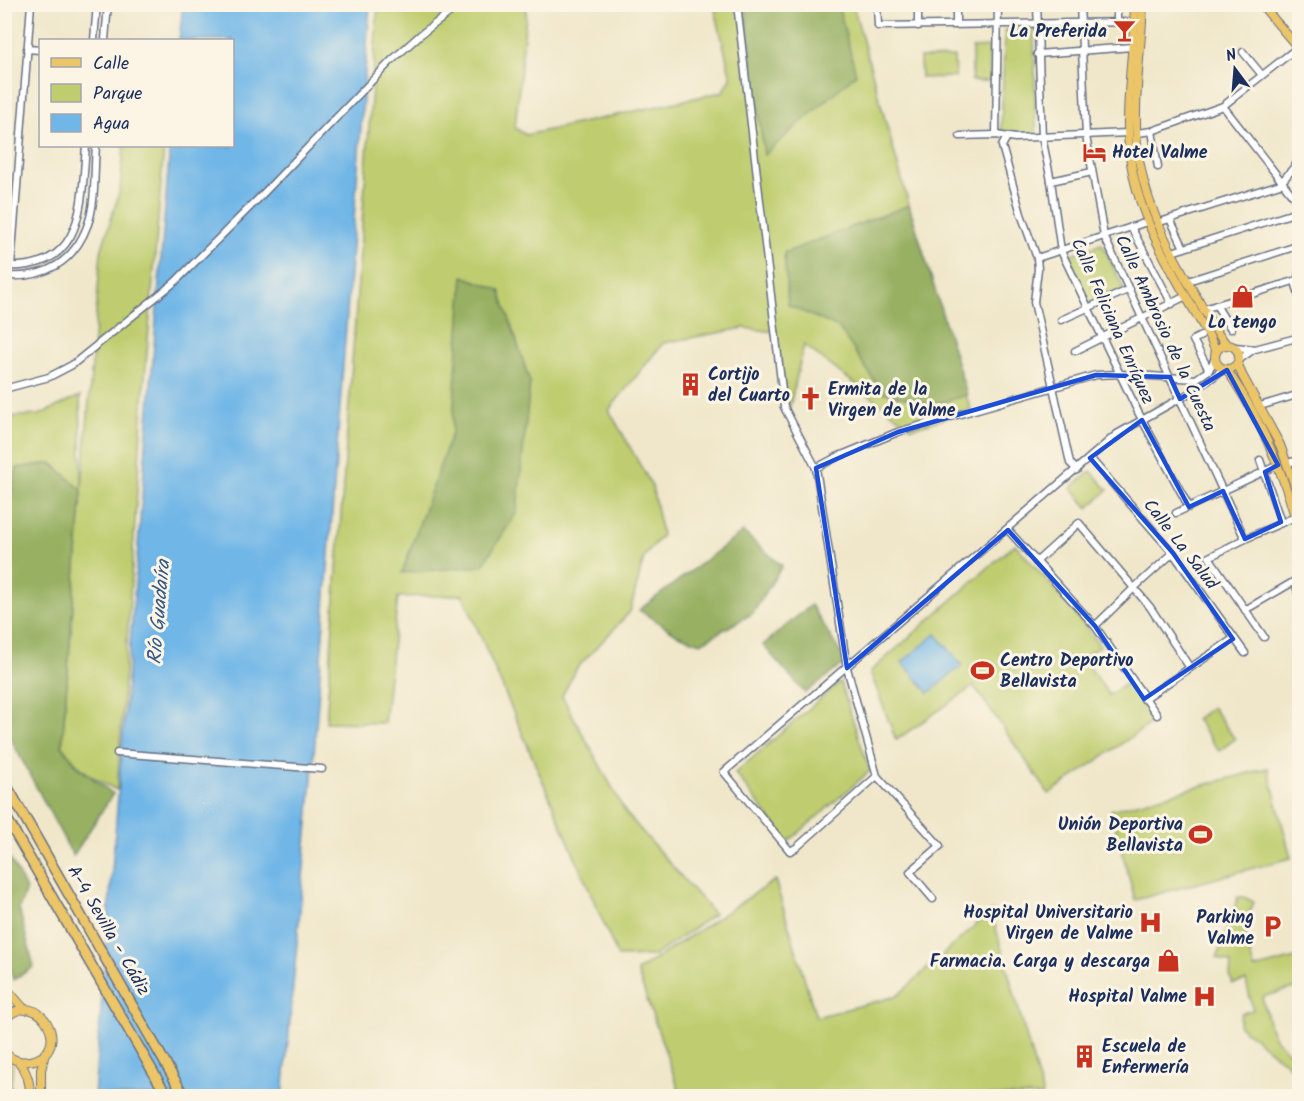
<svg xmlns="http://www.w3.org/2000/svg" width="1304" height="1101" font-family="Kalam,sans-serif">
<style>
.green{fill:#bfcd6f;stroke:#6d7e66;stroke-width:1.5}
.forest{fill:#97b062;stroke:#597060;stroke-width:1.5}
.water{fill:#70b6e7;stroke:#4672a2;stroke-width:1.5}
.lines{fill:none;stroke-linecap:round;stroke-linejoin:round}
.minor-casing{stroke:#666f84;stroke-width:9}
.major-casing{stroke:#666f84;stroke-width:10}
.highway-casing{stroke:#666f84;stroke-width:12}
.minor{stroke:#fff;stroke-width:6}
.major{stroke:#ecc569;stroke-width:8}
.highway{stroke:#ecc569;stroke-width:9}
.marked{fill:none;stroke:#1d4ed8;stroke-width:4.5;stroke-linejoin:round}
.labels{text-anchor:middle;stroke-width:6;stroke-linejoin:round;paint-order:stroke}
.poi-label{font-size:18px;font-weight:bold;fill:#1b2f5e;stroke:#fcf5e5;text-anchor:end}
.street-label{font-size:18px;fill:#1b2f5e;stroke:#fcf5e5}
.water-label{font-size:20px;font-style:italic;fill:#355887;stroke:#fcf5e5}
</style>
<rect width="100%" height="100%" fill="#fcf5e5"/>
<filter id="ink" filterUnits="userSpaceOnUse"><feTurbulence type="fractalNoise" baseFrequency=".0167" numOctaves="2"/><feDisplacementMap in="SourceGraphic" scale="12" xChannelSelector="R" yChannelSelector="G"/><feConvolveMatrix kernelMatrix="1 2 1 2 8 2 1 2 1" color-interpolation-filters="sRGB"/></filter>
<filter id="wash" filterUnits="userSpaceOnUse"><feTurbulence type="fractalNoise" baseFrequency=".008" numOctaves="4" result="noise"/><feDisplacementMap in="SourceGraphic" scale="24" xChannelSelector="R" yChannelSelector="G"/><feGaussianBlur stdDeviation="1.35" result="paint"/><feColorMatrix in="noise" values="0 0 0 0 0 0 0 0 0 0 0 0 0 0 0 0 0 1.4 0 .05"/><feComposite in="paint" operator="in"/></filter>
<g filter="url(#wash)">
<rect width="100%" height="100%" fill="#f0e7ca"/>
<g class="green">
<path d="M378,5H527L515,128L526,135L722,92L731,78L714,5H853L909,205L971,411L912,428L804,345L788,414L776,332L744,328L663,343L609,410L652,486L662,535L644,557L630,612L577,668L562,696L626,813L714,914L654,956L618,957L463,595L398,597L384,723L326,722Z"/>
<path d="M1034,29L1036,135L1001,130L1005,30Z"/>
<path d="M989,47L990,81H972V48Z"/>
<path d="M954,57L955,77L921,78L920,58Z"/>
<path d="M124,146H164L143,401L117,790C90,777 80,770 62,746L82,490L52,463L17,468L5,525V417L39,415L80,396L82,488L101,252L120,190Z"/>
<path d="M1102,244L1124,289L1090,307L1066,256Z"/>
<path d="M1091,471L1108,490L1088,508L1071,488Z"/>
<path d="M1015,544L1079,617L1100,646L1083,658L1109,695L1127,683L1154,721L1049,794L974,686L896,740L870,672Z"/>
<path d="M840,682L870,771L788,842L735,773Z"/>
<path d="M1212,707L1235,739L1219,751L1196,719Z"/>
<path d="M1268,768L1291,858L1135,900L1111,810Z"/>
<path d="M775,880L816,1017L897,996L991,911L1043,1096H681L637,971Z"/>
<path d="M1238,897H1244L1254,902C1241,933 1246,938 1254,969L1299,957V987L1262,997L1271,1030L1277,1041L1299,1061V1073L1239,1026L1241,1013L1253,1010L1246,981L1233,984L1230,976L1231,963L1217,958Z"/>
<path d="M4,1059H13L10,1096H5Z"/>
</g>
<g class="forest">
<path d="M745,5H838L856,74L764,155Z"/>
<path d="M909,205L967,395L933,405L882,392L839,328L788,305L784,253Z"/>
<path d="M463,276L500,290L530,382L517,512L482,566L402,573L452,432Z"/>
<path d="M51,463L82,490L62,746L78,767L113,794L73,856L5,728L4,525L17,468Z"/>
<path d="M743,532L782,566L753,613L701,643L678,635L639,610Z"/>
<path d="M811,605L846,662L805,693L763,645Z"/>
<path d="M5,849L26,889L19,909L34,967L13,980L5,945Z"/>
</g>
<g class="water">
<path d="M183,5H370L313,768L283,1096H94L170,146H232V40H179Z"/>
<path d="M936,634L962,665L929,693L902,662Z"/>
</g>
</g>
<g filter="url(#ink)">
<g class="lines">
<defs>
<g id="minor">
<path d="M737,4L784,407L816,468L847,668L877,776L940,846L910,872L933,899"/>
<path d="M877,4L878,26L1134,22"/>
<path d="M918,4V26"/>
<path d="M956,4V25"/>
<path d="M1037,4L1042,137L1051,181L1061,251L1138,412L1189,507"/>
<path d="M1080,4L1086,136L1104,236L1245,539"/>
<path d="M1117,4V23"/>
<path d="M94,40L97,4"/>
<path d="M105,40L108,4"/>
<path d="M27,49L40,50"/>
<path d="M1243,52L1262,75"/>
<path d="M1037,54L1132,47"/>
<path d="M1223,106L1300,205"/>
<path d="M1152,131L1158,167"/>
<path d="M1137,133L1152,131L1223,106L1297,48"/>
<path d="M996,135L998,4"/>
<path d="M960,136L996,135L1015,138L1128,133"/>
<path d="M1007,137L1002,146L1021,214L1037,258L1038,269L1034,302L1070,463L1077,470"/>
<path d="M1051,181L1092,172"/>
<path d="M1170,219L1184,248"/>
<path d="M1157,223L1280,184L1300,160"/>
<path d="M1131,227L1172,304"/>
<path d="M1172,252L1300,211"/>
<path d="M1037,258L1147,222"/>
<path d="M4,266C85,271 81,205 86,146"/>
<path d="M11,266L31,4"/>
<path d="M4,276C44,279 74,263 88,224C96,202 94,169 96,146"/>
<path d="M1298,280L1300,267"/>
<path d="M1188,281L1300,245"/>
<path d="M1295,281L1300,299"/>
<path d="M1216,305L1231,329"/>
<path d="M1204,309L1300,279"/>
<path d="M1061,320L1130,289"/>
<path d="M1201,336L1193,340L1209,370"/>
<path d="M1235,347L1255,349L1300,337"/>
<path d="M1075,351L1186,296"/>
<path d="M1240,359L1254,349"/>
<path d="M4,389L49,377L72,365L175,282L257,200L391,61L420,35L461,4"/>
<path d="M1260,406L1300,394"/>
<path d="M1090,458L1173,553L1245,653"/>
<path d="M1260,460L1281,522"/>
<path d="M1287,463L1300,460"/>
<path d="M816,468L837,457L898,432L1096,375L1120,374L1196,379L1209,370L1215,358"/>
<path d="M1176,513L1278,465"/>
<path d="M1008,530L1095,626L1157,715"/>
<path d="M1036,562L1079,523L1150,607L1190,668"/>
<path d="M1295,581L1300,600"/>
<path d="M1245,610L1300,578"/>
<path d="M1095,626L1134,588L1173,553"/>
<path d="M1264,637L1209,557L1245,539L1295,517"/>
<path d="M1144,699L1233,639"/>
<path d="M117,753L322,769"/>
<path d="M877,776L796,848L790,851L724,772L1117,434L1195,390L1224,369"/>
</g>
<g id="major">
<path d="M1135,4C1134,47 1127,90 1128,132C1130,211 1173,272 1210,338L1216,352"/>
<path d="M1143,4C1141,53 1131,112 1139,160C1150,225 1186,278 1218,334L1227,345"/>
<path d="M1261,4L1300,50"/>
<circle cx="1227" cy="357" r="12"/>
<path d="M1238,364L1242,375L1280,445L1300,500"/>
<path d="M1227,370C1262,421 1285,475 1300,535"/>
<path d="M4,986L25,1010"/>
<path d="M4,1020C40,982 76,1055 29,1061C19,1063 10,1059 4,1051"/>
<path d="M18,1061C28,1072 29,1082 31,1096"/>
<path d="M41,1096V1070L45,1053"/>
</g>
<g id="highway">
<path d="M4,781L184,1096"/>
<path d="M4,814L167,1096"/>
</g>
</defs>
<use href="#minor" class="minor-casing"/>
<use href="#major" class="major-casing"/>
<use href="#highway" class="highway-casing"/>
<use href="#minor" class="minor"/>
<use href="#major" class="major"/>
<use href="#highway" class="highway"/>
</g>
</g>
<path class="marked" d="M1227,370L1278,465L1265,472L1281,522L1245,539L1223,491L1189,507L1142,420L1090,458L1173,553L1233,639L1144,699L1095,626L1008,530L847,668L816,468L898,432L1096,375L1170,377L1180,399Z"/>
<defs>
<symbol id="bar-bare" viewBox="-9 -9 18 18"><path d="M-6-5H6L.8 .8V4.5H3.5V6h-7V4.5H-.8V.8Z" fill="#c8321e" stroke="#fcf5e5" stroke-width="2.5" paint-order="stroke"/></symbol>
<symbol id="hotel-bare" viewBox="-9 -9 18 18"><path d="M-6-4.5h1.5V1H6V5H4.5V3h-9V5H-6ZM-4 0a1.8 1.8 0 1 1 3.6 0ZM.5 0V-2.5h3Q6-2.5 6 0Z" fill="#c8321e" stroke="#fcf5e5" stroke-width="2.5" paint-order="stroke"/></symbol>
<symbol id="shop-bare" viewBox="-9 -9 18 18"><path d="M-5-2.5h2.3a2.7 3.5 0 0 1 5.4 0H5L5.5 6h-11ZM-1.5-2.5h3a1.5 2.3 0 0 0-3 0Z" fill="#c8321e" stroke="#fcf5e5" stroke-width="2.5" paint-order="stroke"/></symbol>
<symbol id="building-bare" viewBox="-9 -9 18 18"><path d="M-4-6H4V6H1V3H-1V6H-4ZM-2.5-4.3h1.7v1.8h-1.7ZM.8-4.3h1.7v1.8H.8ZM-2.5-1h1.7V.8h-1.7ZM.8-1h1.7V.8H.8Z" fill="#c8321e" stroke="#fcf5e5" stroke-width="2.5" paint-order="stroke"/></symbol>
<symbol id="church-bare" viewBox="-9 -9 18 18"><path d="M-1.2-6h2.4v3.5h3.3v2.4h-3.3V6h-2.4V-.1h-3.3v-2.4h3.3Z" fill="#c8321e" stroke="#fcf5e5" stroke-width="2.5" paint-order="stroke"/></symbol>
<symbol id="stadium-bare" viewBox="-9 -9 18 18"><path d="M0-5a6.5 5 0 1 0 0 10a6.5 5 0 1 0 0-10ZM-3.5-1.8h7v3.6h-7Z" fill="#c8321e" stroke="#fcf5e5" stroke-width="2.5" paint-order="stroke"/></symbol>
<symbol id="hospital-bare" viewBox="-9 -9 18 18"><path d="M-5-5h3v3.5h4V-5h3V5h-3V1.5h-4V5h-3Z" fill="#c8321e" stroke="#fcf5e5" stroke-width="2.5" paint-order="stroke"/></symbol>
<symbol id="parking-bare" viewBox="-9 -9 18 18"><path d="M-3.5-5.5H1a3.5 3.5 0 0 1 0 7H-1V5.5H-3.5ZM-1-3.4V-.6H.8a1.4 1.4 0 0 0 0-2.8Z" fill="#c8321e" stroke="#fcf5e5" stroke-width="2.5" paint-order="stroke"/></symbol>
</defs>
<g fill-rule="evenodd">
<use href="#bar-bare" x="1108" y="14" width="33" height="33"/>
<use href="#hotel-bare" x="1078" y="136" width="33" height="33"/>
<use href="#shop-bare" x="1226" y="280" width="33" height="33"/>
<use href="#building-bare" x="674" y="368" width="33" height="33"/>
<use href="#church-bare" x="794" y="382" width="33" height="33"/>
<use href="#stadium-bare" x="966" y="654" width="33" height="33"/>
<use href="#stadium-bare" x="1184" y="818" width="33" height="33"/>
<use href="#hospital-bare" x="1134" y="906" width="33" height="33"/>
<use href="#parking-bare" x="1256" y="910" width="33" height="33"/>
<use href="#shop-bare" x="1152" y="944" width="33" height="33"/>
<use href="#hospital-bare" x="1188" y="980" width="33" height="33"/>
<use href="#building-bare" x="1068" y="1040" width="33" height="33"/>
</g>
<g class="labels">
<g class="poi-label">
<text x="1107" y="37">La Preferida</text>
<text x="1112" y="158" text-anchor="start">Hotel Valme</text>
<text x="1242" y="328" text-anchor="middle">Lo tengo</text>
<text x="708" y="380" text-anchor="start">Cortijo<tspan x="708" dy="21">del Cuarto</tspan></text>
<text x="828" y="395" text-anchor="start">Ermita de la<tspan x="828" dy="21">Virgen de Valme</tspan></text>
<text x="1000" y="666" text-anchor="start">Centro Deportivo<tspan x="1000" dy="21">Bellavista</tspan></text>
<text x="1183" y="830">Unión Deportiva<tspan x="1183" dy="21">Bellavista</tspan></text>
<text x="1133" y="918">Hospital Universitario<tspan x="1133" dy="21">Virgen de Valme</tspan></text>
<text x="1254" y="923">Parking<tspan x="1254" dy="21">Valme</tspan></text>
<text x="1150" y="967">Farmacia. Carga y descarga</text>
<text x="1187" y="1002">Hospital Valme</text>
<text x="1102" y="1052" text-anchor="start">Escuela de<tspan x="1102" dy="21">Enfermería</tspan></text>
</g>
<g class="street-label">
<text transform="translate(1113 321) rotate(66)" y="6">Calle Feliciana Enríquez</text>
<text transform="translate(1166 333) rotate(65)" y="6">Calle Ambrosio de la Cuesta</text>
<text transform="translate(1181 544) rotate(52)" y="6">Calle La Salud</text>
<text transform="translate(109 930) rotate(60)" y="6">A-4 Sevilla - Cádiz</text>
</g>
<g class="water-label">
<text transform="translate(158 612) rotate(-85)" y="7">Río Guadaíra</text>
</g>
</g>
<rect width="1304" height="1101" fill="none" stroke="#fcf5e5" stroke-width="24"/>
<rect x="39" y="39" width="195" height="108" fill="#fcf5e5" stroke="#a2a6af" stroke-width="1.5"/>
<rect x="51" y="58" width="30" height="9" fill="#ecc569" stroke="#a2a6af" stroke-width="1.5"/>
<text x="93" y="69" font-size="18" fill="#1b2f5e">Calle</text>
<rect x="51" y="84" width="30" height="18" fill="#bfcd6f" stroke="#a2a6af" stroke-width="1.5"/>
<text x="93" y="99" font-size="18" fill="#1b2f5e">Parque</text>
<rect x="51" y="114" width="30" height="18" fill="#70b6e7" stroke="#a2a6af" stroke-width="1.5"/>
<text x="93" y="129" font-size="18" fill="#1b2f5e">Agua</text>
<g transform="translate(1235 69) rotate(344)" stroke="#fcf5e5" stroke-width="4.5" paint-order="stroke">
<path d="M0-4.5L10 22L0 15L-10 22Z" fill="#1b2f5e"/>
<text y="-9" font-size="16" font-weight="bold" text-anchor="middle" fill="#1b2f5e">N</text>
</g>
</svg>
